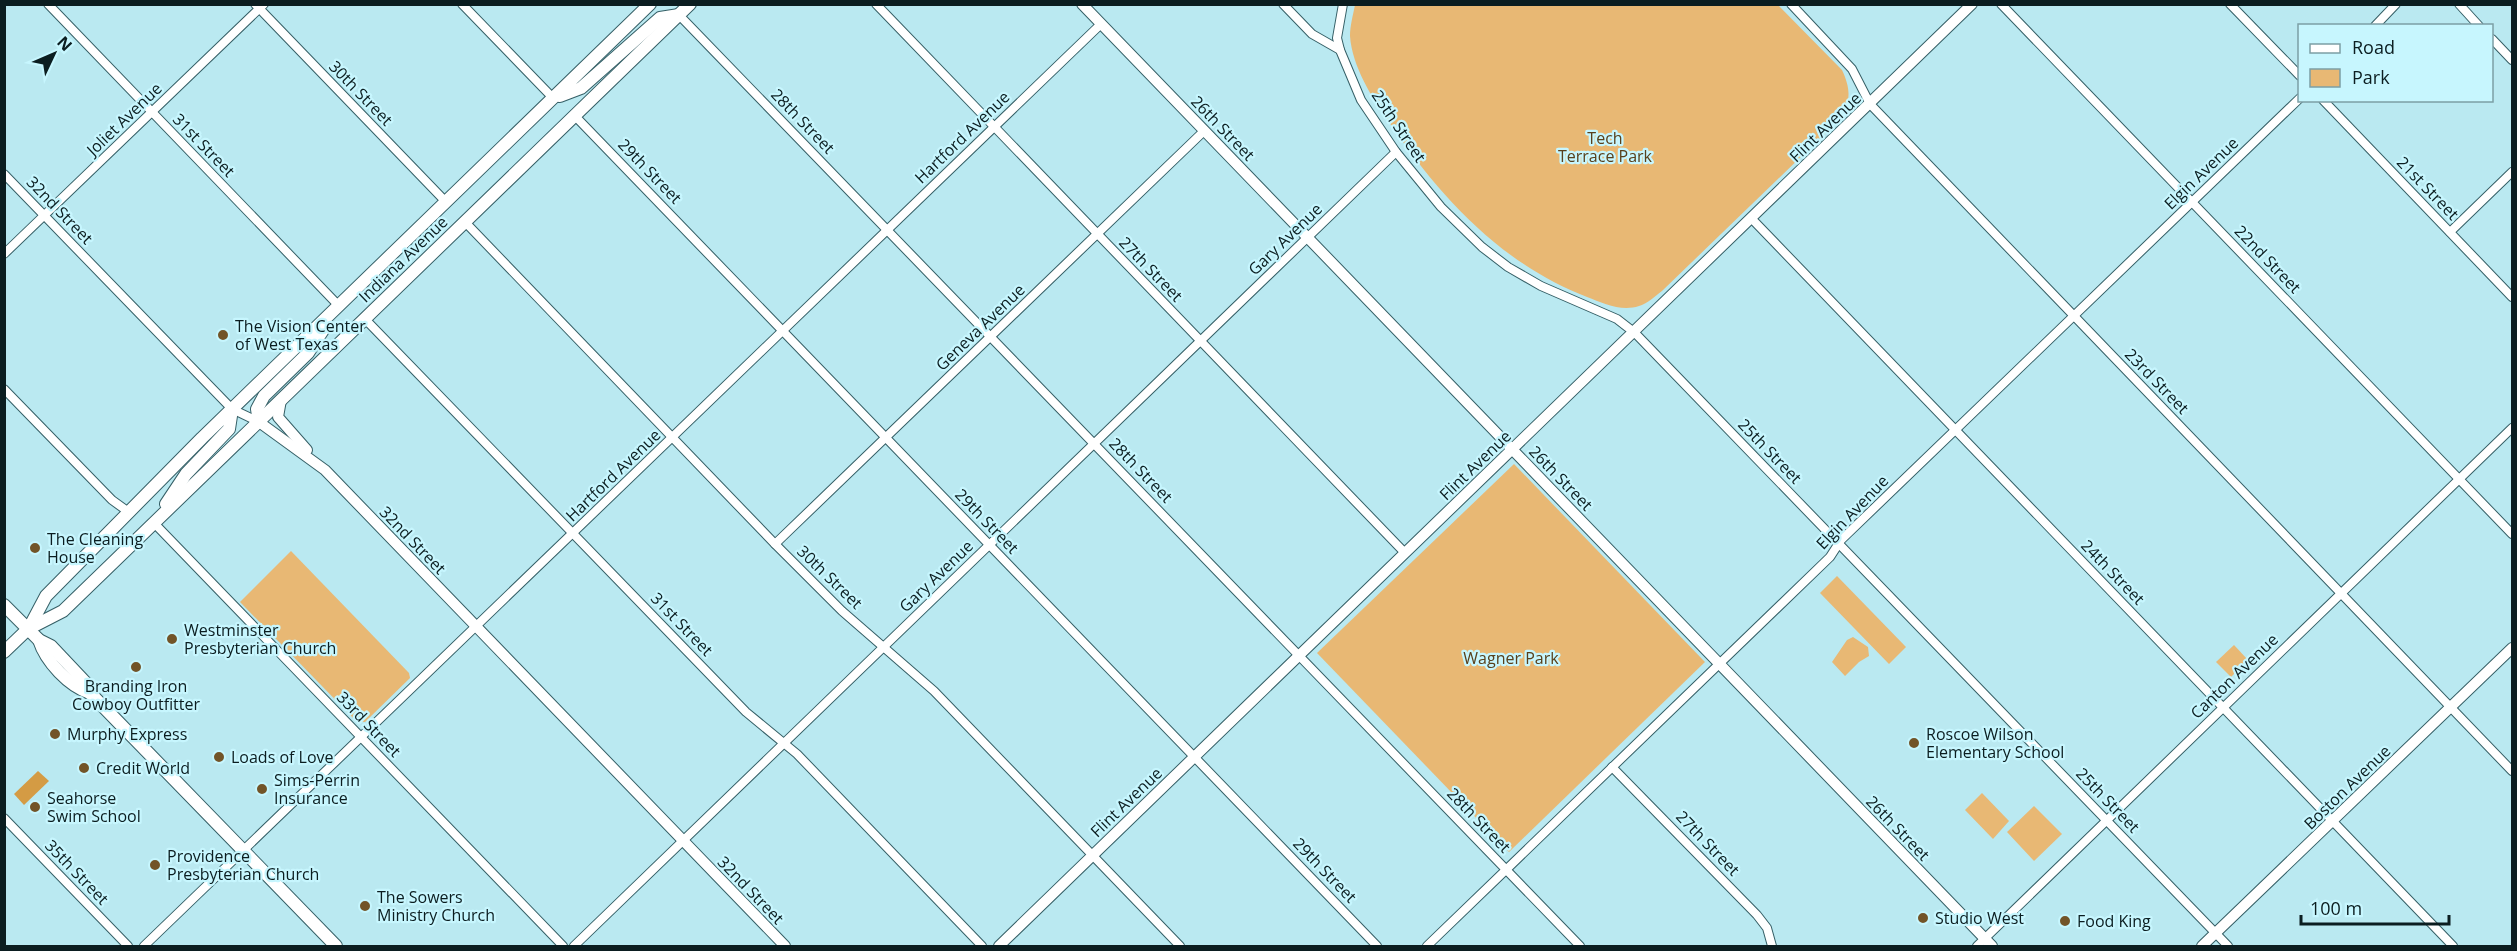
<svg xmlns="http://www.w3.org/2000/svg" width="2517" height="951" font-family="'Open Sans',sans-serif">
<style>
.green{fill:#e8b874}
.water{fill:#d49b44}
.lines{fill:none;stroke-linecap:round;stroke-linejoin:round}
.minor-casing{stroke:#355f66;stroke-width:10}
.tertiary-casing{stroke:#355f66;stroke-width:12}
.secondary-casing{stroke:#355f66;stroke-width:14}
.minor{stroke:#fff;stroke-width:8}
.tertiary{stroke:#fff;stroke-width:10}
.secondary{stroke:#fff;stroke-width:12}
.poi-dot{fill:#725428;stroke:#c7f6fe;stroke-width:2}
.labels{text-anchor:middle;stroke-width:4.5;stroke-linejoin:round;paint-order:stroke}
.street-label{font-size:16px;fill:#0b1d20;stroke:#c7f6fe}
.park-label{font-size:16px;fill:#58401c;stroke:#c7f6fe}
.poi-label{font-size:16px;fill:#0b1d20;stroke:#c7f6fe;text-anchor:start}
</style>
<rect width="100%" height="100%" fill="#bae9f1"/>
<g class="green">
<path d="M1355,5H1778L1842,70C1851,89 1851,102 1840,119L1662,291C1655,296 1647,304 1639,306C1621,312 1603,303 1587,297C1501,264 1439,196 1389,122C1372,98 1352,66 1350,36C1350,26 1353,15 1355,5Z"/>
<path d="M1514,464L1705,662L1509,852L1317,653Z"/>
<path d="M291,551L409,673L410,678L365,722L356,721L240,602Z"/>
<path d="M1837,576L1906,647L1889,664L1820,593Z"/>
<path d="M1853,637L1868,647L1869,656L1859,662L1845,676L1832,662L1847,640Z"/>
<path d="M2234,645L2248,660L2231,677L2216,662Z"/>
<path d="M1982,793L2009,821L1993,839L1965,810Z"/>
<path d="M2034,806L2062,834L2034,861L2007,832Z"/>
</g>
<path class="water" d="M38,771L49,781L24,805L14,794Z"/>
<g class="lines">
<defs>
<g id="minor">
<path d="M48,4L339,306"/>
<path d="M255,4L446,202"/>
<path d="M462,4L553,98"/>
<path d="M876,4L1405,553"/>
<path d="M1283,4L1312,34L1340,50L1361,100L1396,152L1441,207L1482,247L1508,267L1541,286L1617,319L1635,333L2228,946"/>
<path d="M1791,4L1852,69L1870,104L2512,771"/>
<path d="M2001,4L2512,534"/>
<path d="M2230,4L2300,76"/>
<path d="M2459,4L2479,26"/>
<path d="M679,15L1580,946"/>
<path d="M2375,26L2396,4"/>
<path d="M2492,39L2512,60"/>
<path d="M1340,50L1337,38L1343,4"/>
<path d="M2323,100L2512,297"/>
<path d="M575,116L1377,946"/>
<path d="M4,174L232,409L259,422"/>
<path d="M1751,218L2453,946"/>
<path d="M465,222L775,544L842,611L934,691L1180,946"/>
<path d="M2450,232L2512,172"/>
<path d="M4,254L264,4"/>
<path d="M365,319L746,712L797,754L982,946"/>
<path d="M4,389L112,500L130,513"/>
<path d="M154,523L563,946"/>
<path d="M775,544L1204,131"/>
<path d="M1612,767L1757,915L1767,928L1772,946"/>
<path d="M4,818L128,946"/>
<path d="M144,946L1101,24"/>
<path d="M574,946L1396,152"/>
<path d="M1427,946L1830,557L1841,540L2300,98"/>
<path d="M1977,946L2512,428"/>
</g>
<g id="tertiary">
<path d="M1082,4L1992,946"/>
<path d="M281,400L278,417L307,450"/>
<path d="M259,422L325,470L785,946"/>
<path d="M999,946L1972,4"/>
<path d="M2202,946L2512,648"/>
</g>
<g id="secondary">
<path d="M560,96L581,88L660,18L679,15"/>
<path d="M259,422L257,409L264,396L308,353L325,327"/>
<path d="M166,504L186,474L229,429L232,409"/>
<path d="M4,605L39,640L51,646L85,682L90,693L336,946"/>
<path d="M29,628L46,596L202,438L650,4"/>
<path d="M39,640C46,662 69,686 90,693"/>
<path d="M4,652L28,629L63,611L690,4"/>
</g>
</defs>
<use href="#minor" class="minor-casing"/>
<use href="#tertiary" class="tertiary-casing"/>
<use href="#secondary" class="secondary-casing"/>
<use href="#minor" class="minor"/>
<use href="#tertiary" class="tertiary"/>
<use href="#secondary" class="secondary"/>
</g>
<g class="poi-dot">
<circle cx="223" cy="335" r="6"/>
<circle cx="35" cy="548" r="6"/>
<circle cx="172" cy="639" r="6"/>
<circle cx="136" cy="667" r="6"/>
<circle cx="55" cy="734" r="6"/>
<circle cx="1914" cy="743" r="6"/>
<circle cx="219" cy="757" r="6"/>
<circle cx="84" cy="768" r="6"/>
<circle cx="262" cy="789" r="6"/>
<circle cx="35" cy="807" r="6"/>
<circle cx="155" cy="865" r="6"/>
<circle cx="365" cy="906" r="6"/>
<circle cx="1923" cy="918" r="6"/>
<circle cx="2065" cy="921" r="6"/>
</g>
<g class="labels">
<g class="street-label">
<text transform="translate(361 93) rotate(46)" y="6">30th Street</text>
<text transform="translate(124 119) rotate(-44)" y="6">Joliet Avenue</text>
<text transform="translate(803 121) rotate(46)" y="6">28th Street</text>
<text transform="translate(1399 126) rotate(56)" y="6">25th Street</text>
<text transform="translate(1825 127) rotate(-44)" y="6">Flint Avenue</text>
<text transform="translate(1223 128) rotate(46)" y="6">26th Street</text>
<text transform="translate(962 137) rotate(-44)" y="6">Hartford Avenue</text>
<text transform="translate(204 145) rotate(46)" y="6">31st Street</text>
<text transform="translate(650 171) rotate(46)" y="6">29th Street</text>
<text transform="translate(2201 173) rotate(-44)" y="6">Elgin Avenue</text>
<text transform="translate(2428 188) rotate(46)" y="6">21st Street</text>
<text transform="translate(60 210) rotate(46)" y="6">32nd Street</text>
<text transform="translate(1285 239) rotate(-44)" y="6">Gary Avenue</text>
<text transform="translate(403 259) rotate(-44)" y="6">Indiana Avenue</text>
<text transform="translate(2268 259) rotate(46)" y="6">22nd Street</text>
<text transform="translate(1151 269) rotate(46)" y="6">27th Street</text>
<text transform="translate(980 327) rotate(-44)" y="6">Geneva Avenue</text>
<text transform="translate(2157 381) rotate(46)" y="6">23rd Street</text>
<text transform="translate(1770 451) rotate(46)" y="6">25th Street</text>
<text transform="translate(1475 465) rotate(-44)" y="6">Flint Avenue</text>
<text transform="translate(1141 470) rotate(46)" y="6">28th Street</text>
<text transform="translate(613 475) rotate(-44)" y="6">Hartford Avenue</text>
<text transform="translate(1561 478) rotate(46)" y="6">26th Street</text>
<text transform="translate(1852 512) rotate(-46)" y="6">Elgin Avenue</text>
<text transform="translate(987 521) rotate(46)" y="6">29th Street</text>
<text transform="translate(413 540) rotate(46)" y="6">32nd Street</text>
<text transform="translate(2113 572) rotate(46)" y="6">24th Street</text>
<text transform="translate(936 576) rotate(-44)" y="6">Gary Avenue</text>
<text transform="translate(830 577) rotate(44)" y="6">30th Street</text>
<text transform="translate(682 624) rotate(46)" y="6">31st Street</text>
<text transform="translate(2234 676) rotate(-44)" y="6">Canton Avenue</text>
<text transform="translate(369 724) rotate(46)" y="6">33rd Street</text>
<text transform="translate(2347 787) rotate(-44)" y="6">Boston Avenue</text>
<text transform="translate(2108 800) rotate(46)" y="6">25th Street</text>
<text transform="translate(1126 802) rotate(-44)" y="6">Flint Avenue</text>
<text transform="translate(1479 820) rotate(46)" y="6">28th Street</text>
<text transform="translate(1898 828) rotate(46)" y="6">26th Street</text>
<text transform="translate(1708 843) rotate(46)" y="6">27th Street</text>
<text transform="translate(1325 870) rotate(46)" y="6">29th Street</text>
<text transform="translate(77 872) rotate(46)" y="6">35th Street</text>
<text transform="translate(751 890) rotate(46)" y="6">32nd Street</text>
</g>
<g class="park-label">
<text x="1605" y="144">Tech<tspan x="1605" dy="18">Terrace Park</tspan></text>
<text x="1511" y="664">Wagner Park</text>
</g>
<g class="poi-label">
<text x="235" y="332">The Vision Center<tspan x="235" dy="18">of West Texas</tspan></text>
<text x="47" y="545">The Cleaning<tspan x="47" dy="18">House</tspan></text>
<text x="184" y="636">Westminster<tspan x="184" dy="18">Presbyterian Church</tspan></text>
<text x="136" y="692" text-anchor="middle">Branding Iron<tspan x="136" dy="18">Cowboy Outfitter</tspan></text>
<text x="67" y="740">Murphy Express</text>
<text x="1926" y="740">Roscoe Wilson<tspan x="1926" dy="18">Elementary School</tspan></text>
<text x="231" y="763">Loads of Love</text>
<text x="96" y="774">Credit World</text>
<text x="274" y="786">Sims-Perrin<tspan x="274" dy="18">Insurance</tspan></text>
<text x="47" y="804">Seahorse<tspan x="47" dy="18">Swim School</tspan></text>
<text x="167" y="862">Providence<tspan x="167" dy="18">Presbyterian Church</tspan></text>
<text x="377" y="903">The Sowers<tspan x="377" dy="18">Ministry Church</tspan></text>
<text x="1935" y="924">Studio West</text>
<text x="2077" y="927">Food King</text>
</g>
</g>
<rect width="2517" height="951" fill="none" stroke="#0b1d20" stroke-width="12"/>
<rect x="2298" y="24" width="195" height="78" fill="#c7f6fe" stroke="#7c9fa5" stroke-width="1.5"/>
<rect x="2310" y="44" width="30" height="9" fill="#ffffff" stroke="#7c9fa5" stroke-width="1.5"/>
<text x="2352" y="54" font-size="18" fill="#0b1d20">Road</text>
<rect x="2310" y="69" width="30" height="18" fill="#e8b874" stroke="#7c9fa5" stroke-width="1.5"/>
<text x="2352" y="84" font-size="18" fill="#0b1d20">Park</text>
<g transform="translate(54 54) rotate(46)" stroke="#c7f6fe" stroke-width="4.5" paint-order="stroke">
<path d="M0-4.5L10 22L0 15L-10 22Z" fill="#0b1d20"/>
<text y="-9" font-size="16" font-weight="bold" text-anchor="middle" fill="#0b1d20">N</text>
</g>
<path d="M2301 915v9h148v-9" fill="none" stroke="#0b1d20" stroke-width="3"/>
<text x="2310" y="915" font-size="18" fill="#0b1d20" stroke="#c7f6fe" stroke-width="4.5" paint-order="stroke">100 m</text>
</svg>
